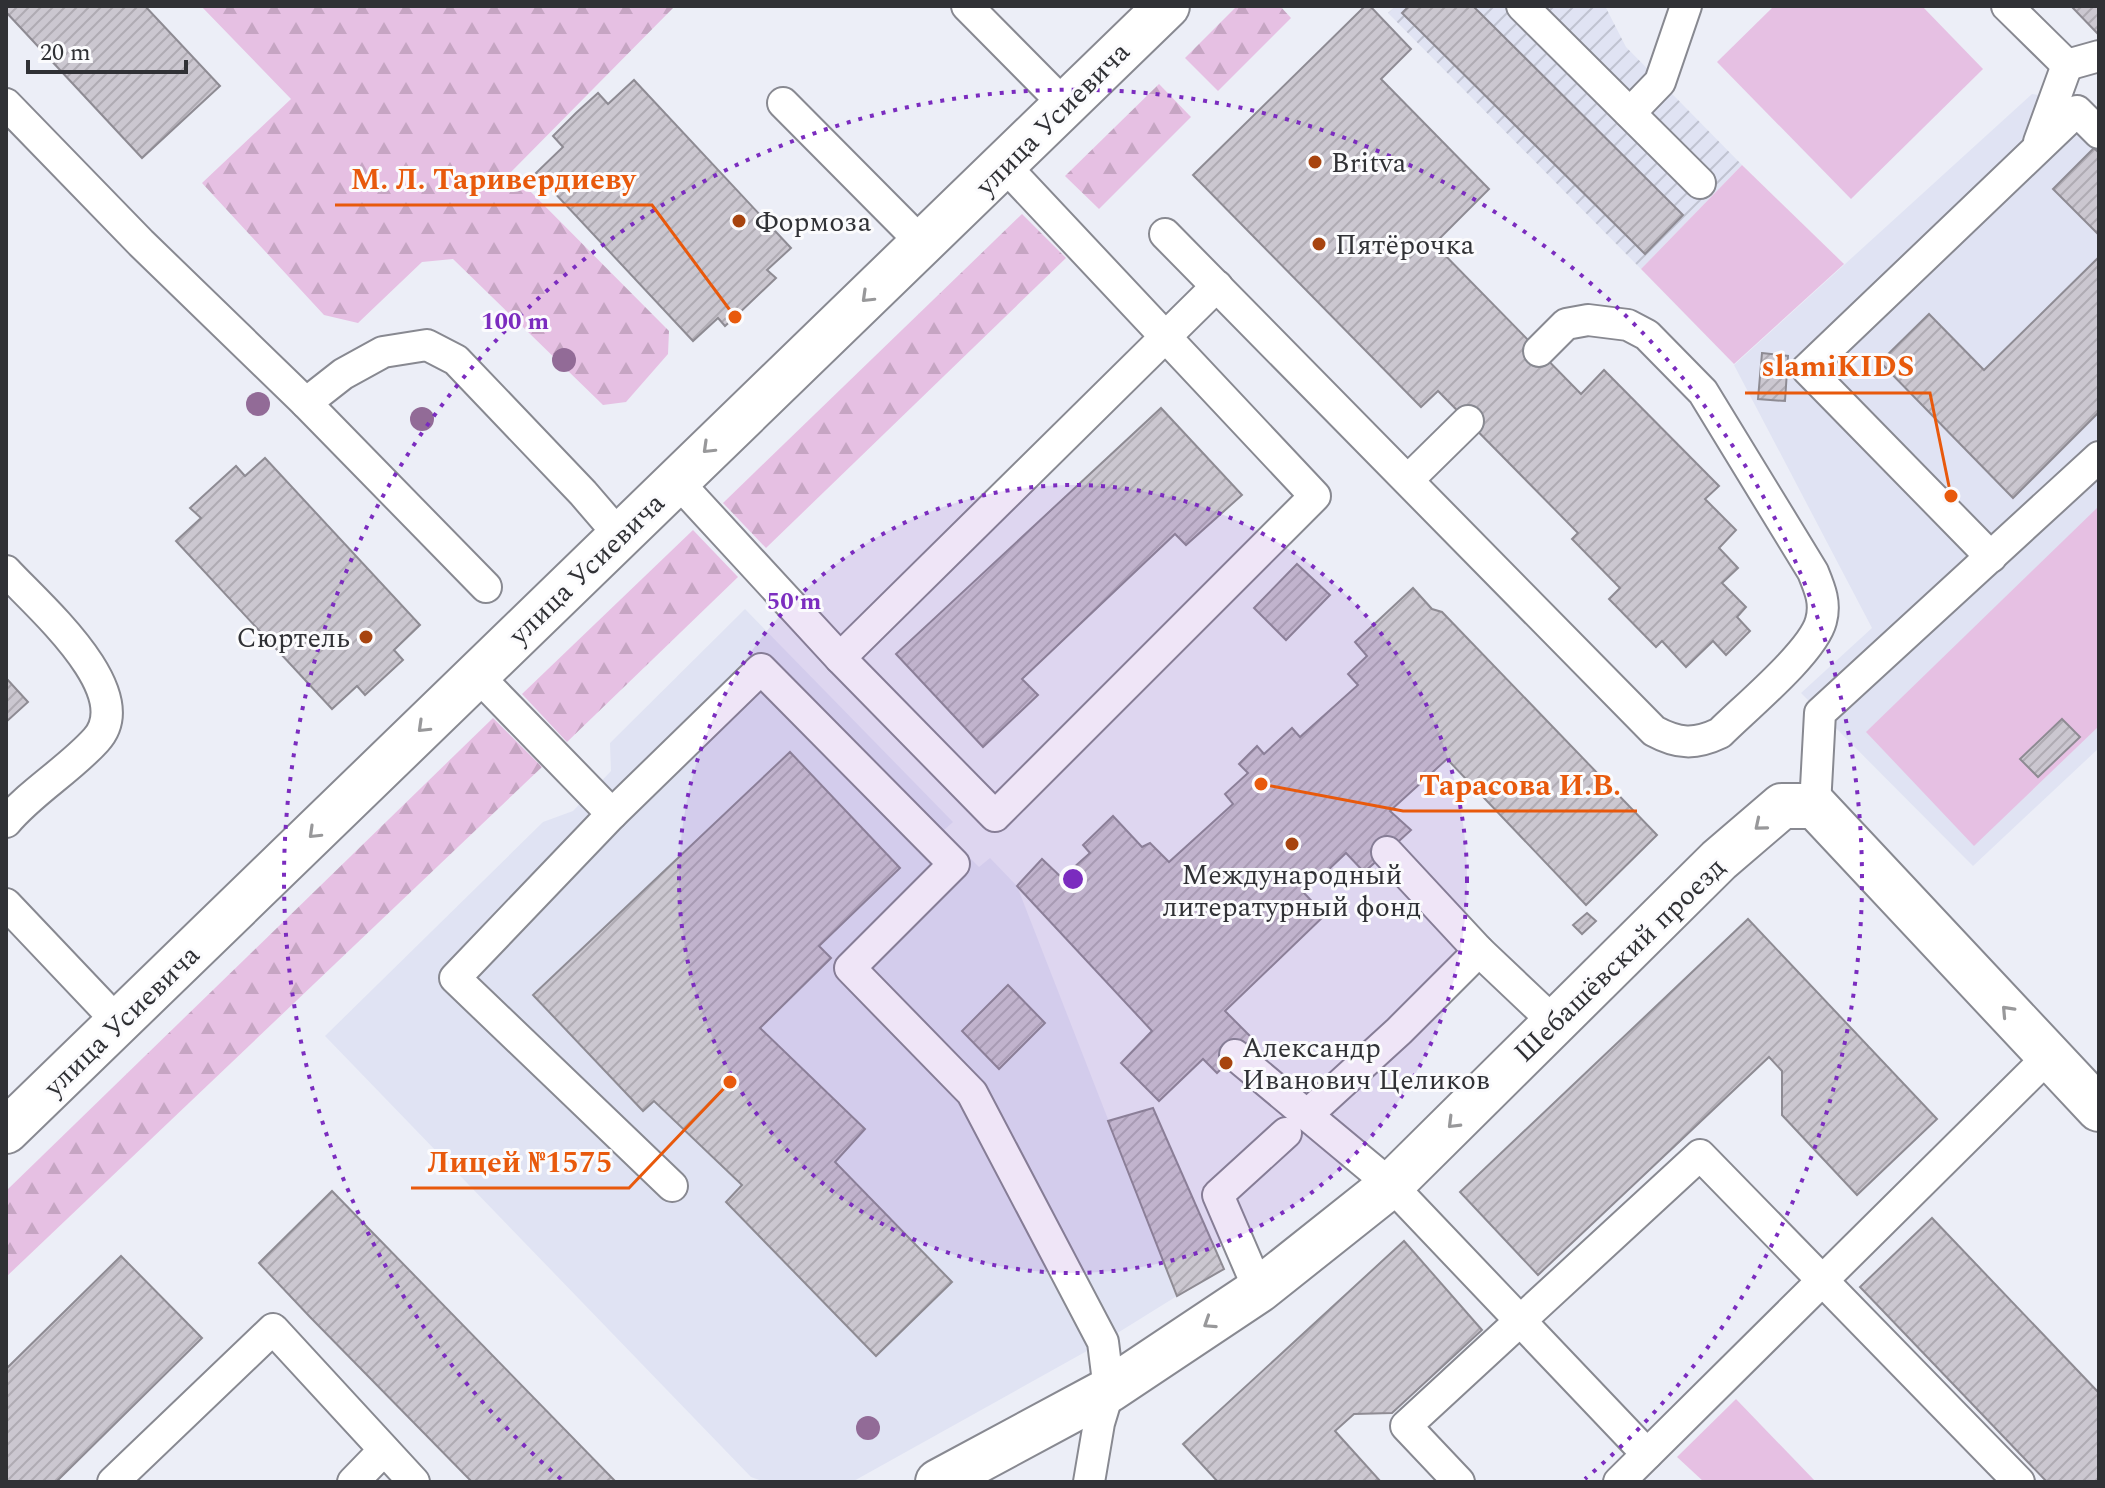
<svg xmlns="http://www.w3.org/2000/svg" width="2105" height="1488" font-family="Spectral,serif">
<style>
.built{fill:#e0e3f3}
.industrial{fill:url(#industrial-furrows)}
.forest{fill:url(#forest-firs)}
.park{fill:#e6c0e3}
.building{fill:url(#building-hatch);stroke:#8e8b93;stroke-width:2}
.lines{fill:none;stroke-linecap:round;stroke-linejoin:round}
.lane-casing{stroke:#888991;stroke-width:34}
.street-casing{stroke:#888991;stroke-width:48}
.secondary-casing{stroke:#888991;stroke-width:48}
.lane{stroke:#fff;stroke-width:30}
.street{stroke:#fff;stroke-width:44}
.secondary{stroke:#fff;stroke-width:44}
.tree{fill:#926b97}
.oneway{stroke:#98989a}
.ring{fill:none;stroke:#7b2cbf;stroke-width:4;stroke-dasharray:4 8}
.poi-dot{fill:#a7440f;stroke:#fbfbfd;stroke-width:3}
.labels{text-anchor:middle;stroke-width:6;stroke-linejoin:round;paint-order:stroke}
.street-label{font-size:28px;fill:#303135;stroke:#fbfbfd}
.poi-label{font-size:28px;fill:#303135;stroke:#fbfbfd;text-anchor:start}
.centre{fill:#7b2cbf;stroke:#fbfbfd;stroke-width:4}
.ring-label{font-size:24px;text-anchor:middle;font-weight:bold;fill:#7b2cbf;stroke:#fbfbfd;stroke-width:6;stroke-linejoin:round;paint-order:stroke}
.leader{fill:none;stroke:#e8590c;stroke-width:3}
.callout-dot{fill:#e8590c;stroke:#fbfbfd;stroke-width:3}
.callout-label{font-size:30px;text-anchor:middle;font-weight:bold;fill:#e8590c;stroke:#fbfbfd;stroke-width:6;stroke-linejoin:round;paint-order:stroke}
</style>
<defs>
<pattern id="industrial-furrows" width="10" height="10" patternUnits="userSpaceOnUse" patternTransform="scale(2)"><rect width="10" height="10" fill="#e0e3f3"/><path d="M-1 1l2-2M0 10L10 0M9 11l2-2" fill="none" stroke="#c0c3d1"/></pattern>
<pattern id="forest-firs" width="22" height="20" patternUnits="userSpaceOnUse" patternTransform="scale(2)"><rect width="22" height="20" fill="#e6c0e3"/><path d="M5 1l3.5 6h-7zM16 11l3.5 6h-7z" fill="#c6a5c3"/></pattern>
<pattern id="building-hatch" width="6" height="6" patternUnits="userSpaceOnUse" patternTransform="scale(2)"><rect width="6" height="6" fill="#cbc7d0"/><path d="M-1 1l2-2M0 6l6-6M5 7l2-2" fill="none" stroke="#afabb3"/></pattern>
</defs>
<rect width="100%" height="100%" fill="#eceef7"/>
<g class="built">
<path d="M2032,94L2089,102L2099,112V748L1973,866L1801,693L1872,628L1734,365Z"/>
<path d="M745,609L953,822L943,831L979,867L990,858L1017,886L1177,1296L1103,1342L852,1482H765L751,1477L325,1036L543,822L573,811L591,792L611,771L610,743Z"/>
</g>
<path class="industrial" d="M1396,6H1605L1626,47L1742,165L1641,269L1388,13Z"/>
<g class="forest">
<path d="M201,6H675L511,172L669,331L668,354L626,402L603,405L453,259L422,262L358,323L324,315L202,183L291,99Z"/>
<path d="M1237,6H1280L1291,18L1218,91L1185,58Z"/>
<path d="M1159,84L1191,117L1099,209L1065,176Z"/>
<path d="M1022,214L1066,258L766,548L723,503Z"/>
<path d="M693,530L738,577L567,742L522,694Z"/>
<path d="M493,718L542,767L6,1277V1191Z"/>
</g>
<g class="park">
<path d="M1774,6H1922L1983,69L1851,199L1717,62Z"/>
<path d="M1742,165L1844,264L1734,364L1641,269Z"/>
<path d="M2099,506V726L1974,846L1866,732Z"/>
<path d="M1736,1399L1816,1482H1704L1677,1457Z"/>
</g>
<g class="building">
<path d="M6,6H145L220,86L142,158L6,12Z"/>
<path d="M1365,6H1370L1411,49L1381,79L1489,189L1434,244L1581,394L1604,370L1719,486L1705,499L1736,530L1719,548L1738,568L1722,583L1746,607L1737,617L1750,631L1726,655L1713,641L1686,667L1662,641L1656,647L1609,599L1620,588L1572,539L1578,533L1438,391L1421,407L1193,175Z"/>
<path d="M1409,6H1473L1683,215L1645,254L1402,13Z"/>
<path d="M2071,6H2099V33L2098,34Z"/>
<path d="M634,80L791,248L767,270L776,278L735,317L725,326L718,318L693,341L536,173L563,147L553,136L576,113L598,93L608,104Z"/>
<path d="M2094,148L2099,153V235L2053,189Z"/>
<path d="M2099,257V412L2013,498L1880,362L1929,314L1984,370Z"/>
<path d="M1762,353L1788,356L1785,401L1758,399Z"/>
<path d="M1161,408L1242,495L1186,545L1175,534L1022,679L1038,695L983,747L896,654Z"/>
<path d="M265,458L420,625L394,650L403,660L365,695L357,686L332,709L176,541L201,518L190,508L236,466L245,476Z"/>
<path d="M1297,564L1330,595L1286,640L1254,608Z"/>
<path d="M1413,588L1432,609L1442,612L1657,835L1586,905L1447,759L1390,811L1411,830L1387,852L1364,872L1346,853L1304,893L1325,915L1225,1011L1252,1038L1217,1073L1203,1059L1159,1101L1121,1063L1152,1031L1017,886L1042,859L1062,878L1090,853L1083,845L1113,816L1142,847L1150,843L1169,862L1233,804L1225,794L1248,773L1239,764L1257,746L1264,754L1292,728L1300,737L1358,685L1348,674L1367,656L1355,642Z"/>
<path d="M6,678L28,702L6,722Z"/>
<path d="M2062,719L2080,737L2038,777L2020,759Z"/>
<path d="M790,752L900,868L819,946L831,958L760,1028L865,1129L835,1162L952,1282L876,1356L726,1202L742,1185L654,1101L643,1111L533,995Z"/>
<path d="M1587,913L1596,921L1582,934L1573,925Z"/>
<path d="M1748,919L1937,1119L1857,1195L1782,1115V1071L1769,1057L1538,1275L1460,1192Z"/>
<path d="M1008,985L1045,1023L999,1069L962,1031Z"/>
<path d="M1153,1108L1224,1269L1177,1296L1108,1121Z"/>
<path d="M332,1191L616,1482H472L310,1317L259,1263Z"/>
<path d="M1932,1218L2099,1393V1482H2047L1860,1287Z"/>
<path d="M1404,1241L1482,1330L1392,1413L1354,1414L1335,1431L1381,1482H1218L1183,1444Z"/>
<path d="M121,1256L202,1338L56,1482H6V1369Z"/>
</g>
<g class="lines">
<defs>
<g id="lane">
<path d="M967,6L1066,106"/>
<path d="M1522,6L1700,183"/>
<path d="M2007,6L2067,65L2099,56"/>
<path d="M783,103L923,244"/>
<path d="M6,104L141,243L306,403L486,587"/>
<path d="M1630,113L1660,82L1686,6"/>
<path d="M2039,142L2067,65"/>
<path d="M1165,234L1654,731C1678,744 1695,745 1720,733C1745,708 1813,652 1821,621C1826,603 1820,589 1813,572L1703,392L1647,335L1628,325L1588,320L1566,324L1539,351"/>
<path d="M306,403L343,374L383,352L427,345L456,360L583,493L620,536"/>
<path d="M676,480L840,658L995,816L1315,496L1004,165"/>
<path d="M1408,480L1468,421"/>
<path d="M1991,557L1807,369L2077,111L2099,133"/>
<path d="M6,571C36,604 140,692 96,740C69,770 32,791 6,822"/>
<path d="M840,658L1217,286"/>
<path d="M477,675L612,814L455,978L672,1186"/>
<path d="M1815,806L1820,713L2099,457"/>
<path d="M612,814L761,669L954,864L850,968L972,1093L1103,1342L1109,1390L1099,1423L1089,1482"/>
<path d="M1387,852L1479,951L1554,1022"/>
<path d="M6,904L118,1022"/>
<path d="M1235,1055L1391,1185L1647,1454"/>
<path d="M1307,1115L1399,1031L1479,951"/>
<path d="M1259,1290L1218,1195L1286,1133"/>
<path d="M113,1482L273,1329L414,1482"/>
<path d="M353,1482L384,1450"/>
<path d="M1459,1482L1406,1426L1700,1155L2019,1482"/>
<path d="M1619,1482L2049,1056"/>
</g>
<path id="street" d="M938,1482L1109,1390L1259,1290L1391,1185L1719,860L1782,806H1815L2099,1109"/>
<path id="secondary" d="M6,1131L1167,6"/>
</defs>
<use href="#lane" class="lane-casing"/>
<use href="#street" class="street-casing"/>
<use href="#secondary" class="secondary-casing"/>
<use href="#lane" class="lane"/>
<use href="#street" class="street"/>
<use href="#secondary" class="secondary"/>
</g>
<g class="tree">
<circle cx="564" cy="360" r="12"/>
<circle cx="258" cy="404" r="12"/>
<circle cx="422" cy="419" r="12"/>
<circle cx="868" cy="1428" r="12"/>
</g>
<defs><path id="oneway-chevron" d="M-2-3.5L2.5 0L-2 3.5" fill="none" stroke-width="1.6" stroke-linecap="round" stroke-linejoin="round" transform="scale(2)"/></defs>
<g class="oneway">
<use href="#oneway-chevron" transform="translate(867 297) rotate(136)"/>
<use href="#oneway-chevron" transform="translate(708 448) rotate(136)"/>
<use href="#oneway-chevron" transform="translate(423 727) rotate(136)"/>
<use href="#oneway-chevron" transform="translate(1760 825) rotate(140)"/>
<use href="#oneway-chevron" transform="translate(314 833) rotate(136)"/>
<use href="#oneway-chevron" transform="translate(2007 1011) rotate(-133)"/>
<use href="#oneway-chevron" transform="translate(1453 1123) rotate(135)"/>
<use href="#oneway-chevron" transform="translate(1209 1323) rotate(147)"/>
</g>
<circle cx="1073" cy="879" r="394" fill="#7b2cbf" fill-opacity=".12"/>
<g class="ring">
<circle cx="1073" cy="879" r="394"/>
<path d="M561 1479A789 789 0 1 1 1585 1479"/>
</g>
<g class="poi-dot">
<circle cx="1315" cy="162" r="8"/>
<circle cx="739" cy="221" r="8"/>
<circle cx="1319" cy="244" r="8"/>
<circle cx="366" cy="637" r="8"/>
<circle cx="1292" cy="844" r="8"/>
<circle cx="1226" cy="1063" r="8"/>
</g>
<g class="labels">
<g class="street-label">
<text transform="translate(1052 118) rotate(-45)" y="10">улица Усиевича</text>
<text transform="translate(586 568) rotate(-44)" y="10">улица Усиевича</text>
<text transform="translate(1619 959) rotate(-44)" y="10">Шебашёвский проезд</text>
<text transform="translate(121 1020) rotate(-44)" y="10">улица Усиевича</text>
</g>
<g class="poi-label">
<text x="1331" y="172">Britva</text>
<text x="755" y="231">Формоза</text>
<text x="1335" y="254">Пятёрочка</text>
<text x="350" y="647" text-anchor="end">Сюртель</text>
<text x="1292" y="884" text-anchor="middle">Международный<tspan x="1292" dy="32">литературный фонд</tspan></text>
<text x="1242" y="1057">Александр<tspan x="1242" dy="32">Иванович Целиков</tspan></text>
</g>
</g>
<circle cx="1073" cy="879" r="12" class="centre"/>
<g class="ring-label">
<text x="515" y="329">100 m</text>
<text x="794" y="609">50 m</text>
</g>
<path class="leader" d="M735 317L652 205H335M1951 496L1930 393H1745M1261 784L1403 811H1637M730 1082L629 1188H411"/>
<g class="callout-dot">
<circle cx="735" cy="317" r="8"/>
<circle cx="1951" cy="496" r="8"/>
<circle cx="1261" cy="784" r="8"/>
<circle cx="730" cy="1082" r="8"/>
</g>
<g class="callout-label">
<text x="493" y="189">М. Л. Таривердиеву</text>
<text x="1838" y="376">slamiKIDS</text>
<text x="1520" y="795">Тарасова И.В.</text>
<text x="520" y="1172">Лицей №1575</text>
</g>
<rect width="2105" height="1488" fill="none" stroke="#303135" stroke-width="16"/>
<path d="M28 60v12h158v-12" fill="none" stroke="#303135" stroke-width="4"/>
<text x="40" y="60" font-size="24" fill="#303135" stroke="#fbfbfd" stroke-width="6" paint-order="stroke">20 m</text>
</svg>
